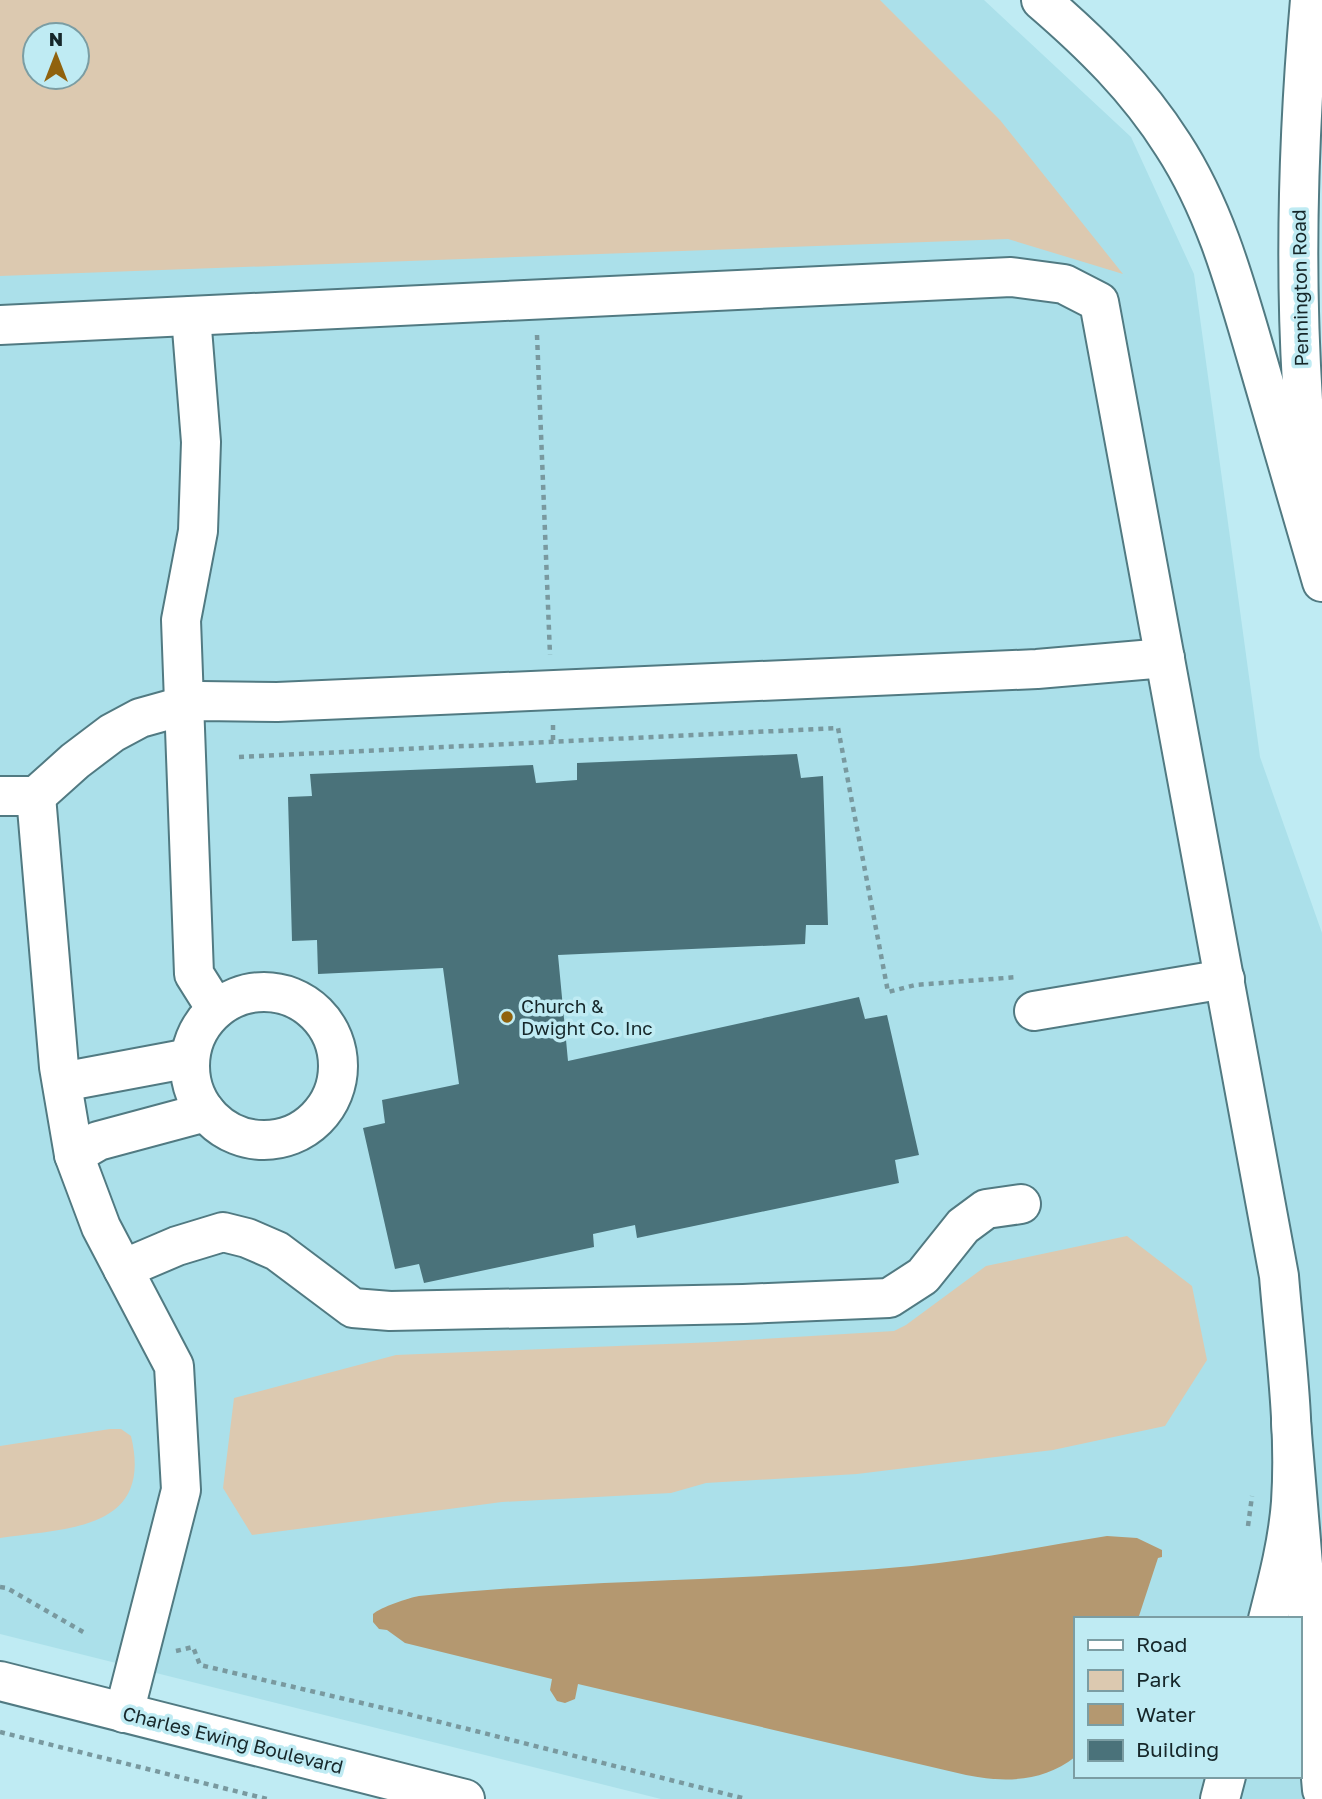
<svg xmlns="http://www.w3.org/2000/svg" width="1322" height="1799" font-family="'Golos Text',sans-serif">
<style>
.built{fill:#abe0ea;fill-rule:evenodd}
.green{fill:#dcc9b0;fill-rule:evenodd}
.water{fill:#b49870}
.building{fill:#4a727a}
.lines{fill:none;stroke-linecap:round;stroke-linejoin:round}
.minor-casing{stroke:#517a82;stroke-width:42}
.major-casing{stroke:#517a82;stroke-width:42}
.highway-casing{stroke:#517a82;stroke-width:42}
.path{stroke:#79999f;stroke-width:4.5;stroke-dasharray:5 5;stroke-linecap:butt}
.minor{stroke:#fff;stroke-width:38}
.major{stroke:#fff;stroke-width:38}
.highway{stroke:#fff;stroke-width:38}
.poi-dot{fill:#90620d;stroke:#bfebf3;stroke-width:2.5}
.labels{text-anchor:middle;stroke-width:7;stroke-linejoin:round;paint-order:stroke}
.street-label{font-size:19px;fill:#16272a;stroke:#bfebf3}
.poi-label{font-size:19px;fill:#16272a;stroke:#bfebf3;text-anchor:start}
</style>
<rect width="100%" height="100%" fill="#bfebf3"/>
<path class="built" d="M0,0H984L1131,137L1194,274L1260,757L1322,933V1799H661L0,1634ZM35,35H77V77H35ZM1075,1619H1299V1776H1075Z"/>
<g class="green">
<path d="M0,0H880L1000,120L1123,274L1008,239L0,276ZM35,35H77V77H35Z"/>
<path d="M1127,1236L1192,1286L1207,1360L1165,1426L1053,1450L857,1474L706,1483L671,1493L502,1502L252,1535L223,1488L234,1398L396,1355L715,1342L894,1331L906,1325L986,1266Z"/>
<path d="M110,1429H121L131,1436C154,1531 66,1528 0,1538V1446Z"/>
</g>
<path class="water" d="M1107,1536L1137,1538L1162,1550V1557L1158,1558L1138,1619H1075V1757C1043,1782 1005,1783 966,1775L578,1684L575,1699L565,1703L557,1701L550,1690L552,1679L405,1643L387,1630L379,1629L373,1622V1614C381,1607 408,1598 419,1596C583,1579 748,1581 912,1566C978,1560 1042,1546 1107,1536Z"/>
<path class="building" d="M797,754L801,778L823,776L828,925H806L805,944L558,955L568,1061L859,997L865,1019L887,1015L919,1155L895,1160L899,1183L637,1238L635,1225L593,1234L594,1247L424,1283L419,1264L395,1269L363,1128L385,1123L382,1100L459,1084L443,968L318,974L317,940L292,941L288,797L312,796L310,774L533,765L536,783L577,780V763Z"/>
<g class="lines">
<defs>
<g id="minor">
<path d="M191,316L201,442L198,531L181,620L194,974L216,1009"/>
<path d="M0,325L1011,277L1064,284L1099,302L1279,1276C1285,1350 1296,1427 1291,1502C1288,1542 1278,1580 1268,1619"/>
<path d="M0,796H36L75,761L112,733L140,718L201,701L277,702L1037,669L1165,658"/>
<path d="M36,796L59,1067L74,1155L101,1227L174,1366L181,1490L124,1713"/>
<circle cx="264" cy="1066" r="74"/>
<path d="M1034,1011L1225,979"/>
<path d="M62,1082L190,1058"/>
<path d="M74,1155L98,1141L206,1112"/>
<path d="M123,1269L177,1246L223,1232L247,1238L277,1251L353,1308L390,1311L743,1304L889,1298L923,1276L963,1226L986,1209L1021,1204"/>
<path d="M0,1681L465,1799"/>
<path d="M1220,1799L1226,1776"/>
</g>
<g id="major">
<path d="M1310,0C1295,171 1292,344 1314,514"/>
<path d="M1291,1422L1322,1790"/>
</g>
<path id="highway" d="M1041,0C1091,43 1137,88 1173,145C1216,211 1236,287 1258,362C1279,435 1301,509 1322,582"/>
</defs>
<use href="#minor" class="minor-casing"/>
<use href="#major" class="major-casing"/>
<use href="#highway" class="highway-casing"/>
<g class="path">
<path d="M537,335L550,655"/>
<path d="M553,725V741"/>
<path d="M239,757L838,728L888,992L915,985L1018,977"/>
<path d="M1248,1526L1252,1496"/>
<path d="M0,1587L7,1588L85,1633"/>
<path d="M176,1651L193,1647L200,1665L396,1711L746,1799"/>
<path d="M0,1732L267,1799"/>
</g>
<use href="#minor" class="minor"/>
<use href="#major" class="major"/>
<use href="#highway" class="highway"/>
</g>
<circle class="poi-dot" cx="507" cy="1017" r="7"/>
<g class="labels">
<g class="street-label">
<text transform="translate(1300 288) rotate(-91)" y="7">Pennington Road</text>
<text transform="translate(233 1740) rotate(14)" y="7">Charles Ewing Boulevard</text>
</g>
<g class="poi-label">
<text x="521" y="1013">Church &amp;<tspan x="521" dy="22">Dwight Co. Inc</tspan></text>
</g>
</g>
<rect x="1074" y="1617" width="228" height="161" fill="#bfebf3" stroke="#7b9da3" stroke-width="2"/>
<rect x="1088" y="1640" width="35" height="10" fill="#ffffff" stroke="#7b9da3" stroke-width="2"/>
<text x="1136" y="1652" font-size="21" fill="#16272a">Road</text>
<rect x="1088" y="1670" width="35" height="21" fill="#dcc9b0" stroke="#7b9da3" stroke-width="2"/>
<text x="1136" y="1687" font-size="21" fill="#16272a">Park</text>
<rect x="1088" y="1704" width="35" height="21" fill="#b49870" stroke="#7b9da3" stroke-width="2"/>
<text x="1136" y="1722" font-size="21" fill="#16272a">Water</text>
<rect x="1088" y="1740" width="35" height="21" fill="#4a727a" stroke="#7b9da3" stroke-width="2"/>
<text x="1136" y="1757" font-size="21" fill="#16272a">Building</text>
<g transform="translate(56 56)"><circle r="33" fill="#bfebf3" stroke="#7b9da3" stroke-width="2"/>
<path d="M0-5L12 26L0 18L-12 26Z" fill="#90620d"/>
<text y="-10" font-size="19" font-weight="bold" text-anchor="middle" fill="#16272a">N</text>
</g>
</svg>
